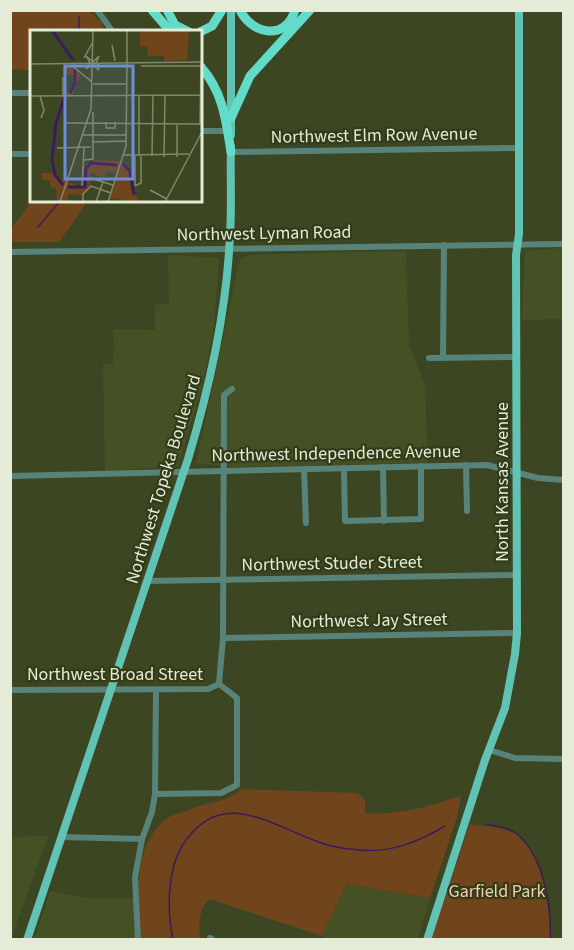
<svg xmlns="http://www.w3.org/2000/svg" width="574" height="950" font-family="'Source Sans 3',sans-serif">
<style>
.built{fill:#455125}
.green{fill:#70451c}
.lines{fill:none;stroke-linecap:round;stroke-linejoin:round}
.stream{stroke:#3b1b5e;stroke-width:1.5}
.minor{stroke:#57837b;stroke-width:6}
.major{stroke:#61c3b3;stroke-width:8}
.highway{stroke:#62dcc9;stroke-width:9}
.labels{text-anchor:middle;stroke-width:4.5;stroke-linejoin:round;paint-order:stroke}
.street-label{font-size:18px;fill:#e4ebd6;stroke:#323c18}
.park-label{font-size:18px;fill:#f3ceb0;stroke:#323c18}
.inset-river{fill:none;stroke:#3b1b5e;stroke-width:3}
.inset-road{fill:none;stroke:#80886a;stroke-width:1.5}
.view{fill:#6d8dd7;fill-opacity:0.15;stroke:#6d8dd7;stroke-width:3}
.inset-edge{fill:none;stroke:#e4ebd6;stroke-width:3}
</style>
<rect width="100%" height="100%" fill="#3d4622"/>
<g class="built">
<path d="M563,248V319L522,320L525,251Z"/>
<path d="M406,251L409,345L425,385L428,463L235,467L196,463L240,259L249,255Z"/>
<path d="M168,255L219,258L214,328L203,383L178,466L105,471L103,364H113L114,329L155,330V305L169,304Z"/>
<path d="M48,836L11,939V837Z"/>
<path d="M347,884L430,898L418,939L331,940L322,936Z"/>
<path d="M50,891L91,899L138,898L141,939L34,940Z"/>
</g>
<g class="green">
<path d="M11,10L89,11L102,23L105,31L32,32L31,70L11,69Z"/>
<path d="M32,201H88L59,242H11V229Z"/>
<path d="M242,789L358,793L365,800V813C403,815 425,807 461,796L457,817L430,898L347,884L322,936L210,899C198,908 199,926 200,939L141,940C138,899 131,848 166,819C173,814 184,812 192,809C213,800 223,804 242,789Z"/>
<path d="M470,824C483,827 504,826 515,833C542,847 551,913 550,939H431Z"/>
</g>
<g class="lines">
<g class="stream">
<path d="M79,17V32"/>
<path d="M38,227L60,201"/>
<path d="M486,824C496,826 510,828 517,834C544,857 552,906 550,940"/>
<path d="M173,940C167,912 167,871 182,846C223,781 275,830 328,845C337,848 349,849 359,850C391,853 418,842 445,826"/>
</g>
<g class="minor">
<path d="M97,10L113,32"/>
<path d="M10,93H32"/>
<path d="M201,131H231"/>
<path d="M231,152L518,148"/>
<path d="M10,154H32"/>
<path d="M10,252L564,244"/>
<path d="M429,358L517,357"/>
<path d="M443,358L444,245"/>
<path d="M466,465L467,511"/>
<path d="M383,467L384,521"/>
<path d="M344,468L345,521L421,519V466"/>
<path d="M304,469L306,523"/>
<path d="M10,476L487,465L538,478L564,480"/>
<path d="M147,581L517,575"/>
<path d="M223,638L517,633"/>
<path d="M219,684L223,638L224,395L232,389"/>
<path d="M10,690L208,689L219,684"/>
<path d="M489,750L515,758L564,759"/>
<path d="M155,794L221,793L237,785V698L219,684"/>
<path d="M61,837L142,839"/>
<path d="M210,938L213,940"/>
<path d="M138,940L135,877L142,839L152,812L155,794L156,690"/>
</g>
<g class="major">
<path d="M231,10V135"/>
<path d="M27,940L188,459C210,386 227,311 230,234C232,205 230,176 231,147"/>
<path d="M427,940L485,760L505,708L515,654L517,633L516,255L519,234V10"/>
</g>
<g class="highway">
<path d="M152,10L171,32"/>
<path d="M167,10L175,25L189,32"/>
<path d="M240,10C252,35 286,41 295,10"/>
<path d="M200,32L212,26L222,10"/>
<path d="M201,67C223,92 226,120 231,152"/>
<path d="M231,118L250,76L310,10"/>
</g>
</g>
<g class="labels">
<g class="street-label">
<text transform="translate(374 135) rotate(-1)" y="6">Northwest Elm Row Avenue</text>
<text transform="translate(264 233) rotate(-1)" y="6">Northwest Lyman Road</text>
<text transform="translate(336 453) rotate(-1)" y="6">Northwest Independence Avenue</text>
<text transform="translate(163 479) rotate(-73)" y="6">Northwest Topeka Boulevard</text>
<text transform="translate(502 482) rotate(-90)" y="6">North Kansas Avenue</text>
<text transform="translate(332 563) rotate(-1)" y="6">Northwest Studer Street</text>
<text transform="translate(369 620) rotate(-1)" y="6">Northwest Jay Street</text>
<text x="115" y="680">Northwest Broad Street</text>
</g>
<g class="park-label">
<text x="497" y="897">Garfield Park</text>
</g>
</g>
<g transform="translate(30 30)">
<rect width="172" height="172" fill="#3d4622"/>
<path d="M110,0H159L157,30L134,31V26H118L117,17L110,16ZM33,36L47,39L50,46L42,65H35L43,55V45H33ZM64,130L90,131L86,143L77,141L74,147L60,143V156L52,165L43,164L38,165L37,172H27L26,158L21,157L20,150H12V143H26L28,148L52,157V137ZM91,134L98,137L101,160L110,172L80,168Z" fill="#70451c"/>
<path class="inset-river" d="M22,0L43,30M40,63L45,53V39M93,134L100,141L104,165M33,155L25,145L22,130L26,93L34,69M38,157H55L56,138L61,133L87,135"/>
<path class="inset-road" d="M54,28L63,12M85,30L82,15L85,31M97,32V0M60,33L56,26L63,32L69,26L66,33M60,33L56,39L63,34L68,40L70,36L66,33M0,34L173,32M41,35L62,52M111,36H173M63,54H97M0,66L170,65M10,66L14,80L11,88M33,66V47M76,92V98H85V92M35,93L170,94M170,95L171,31M53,105H96M62,112L96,111M27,118L61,117M93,125L159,124M109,126V65M122,126L123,65M134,127L135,65M147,127V94M54,130L63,129V82M60,148L83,155M52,156L54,118M105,156L111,153V126M105,156V126M120,160L137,169M30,172L61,79L63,0M53,172V164L61,156L81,163M66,172L73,152M78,172L96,116L97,32M135,172L173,100"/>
<path class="view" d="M35,36H103V149H35Z"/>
<rect width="172" height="172" class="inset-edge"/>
</g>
<rect width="574" height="950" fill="none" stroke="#e4ebd6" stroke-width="24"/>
</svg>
